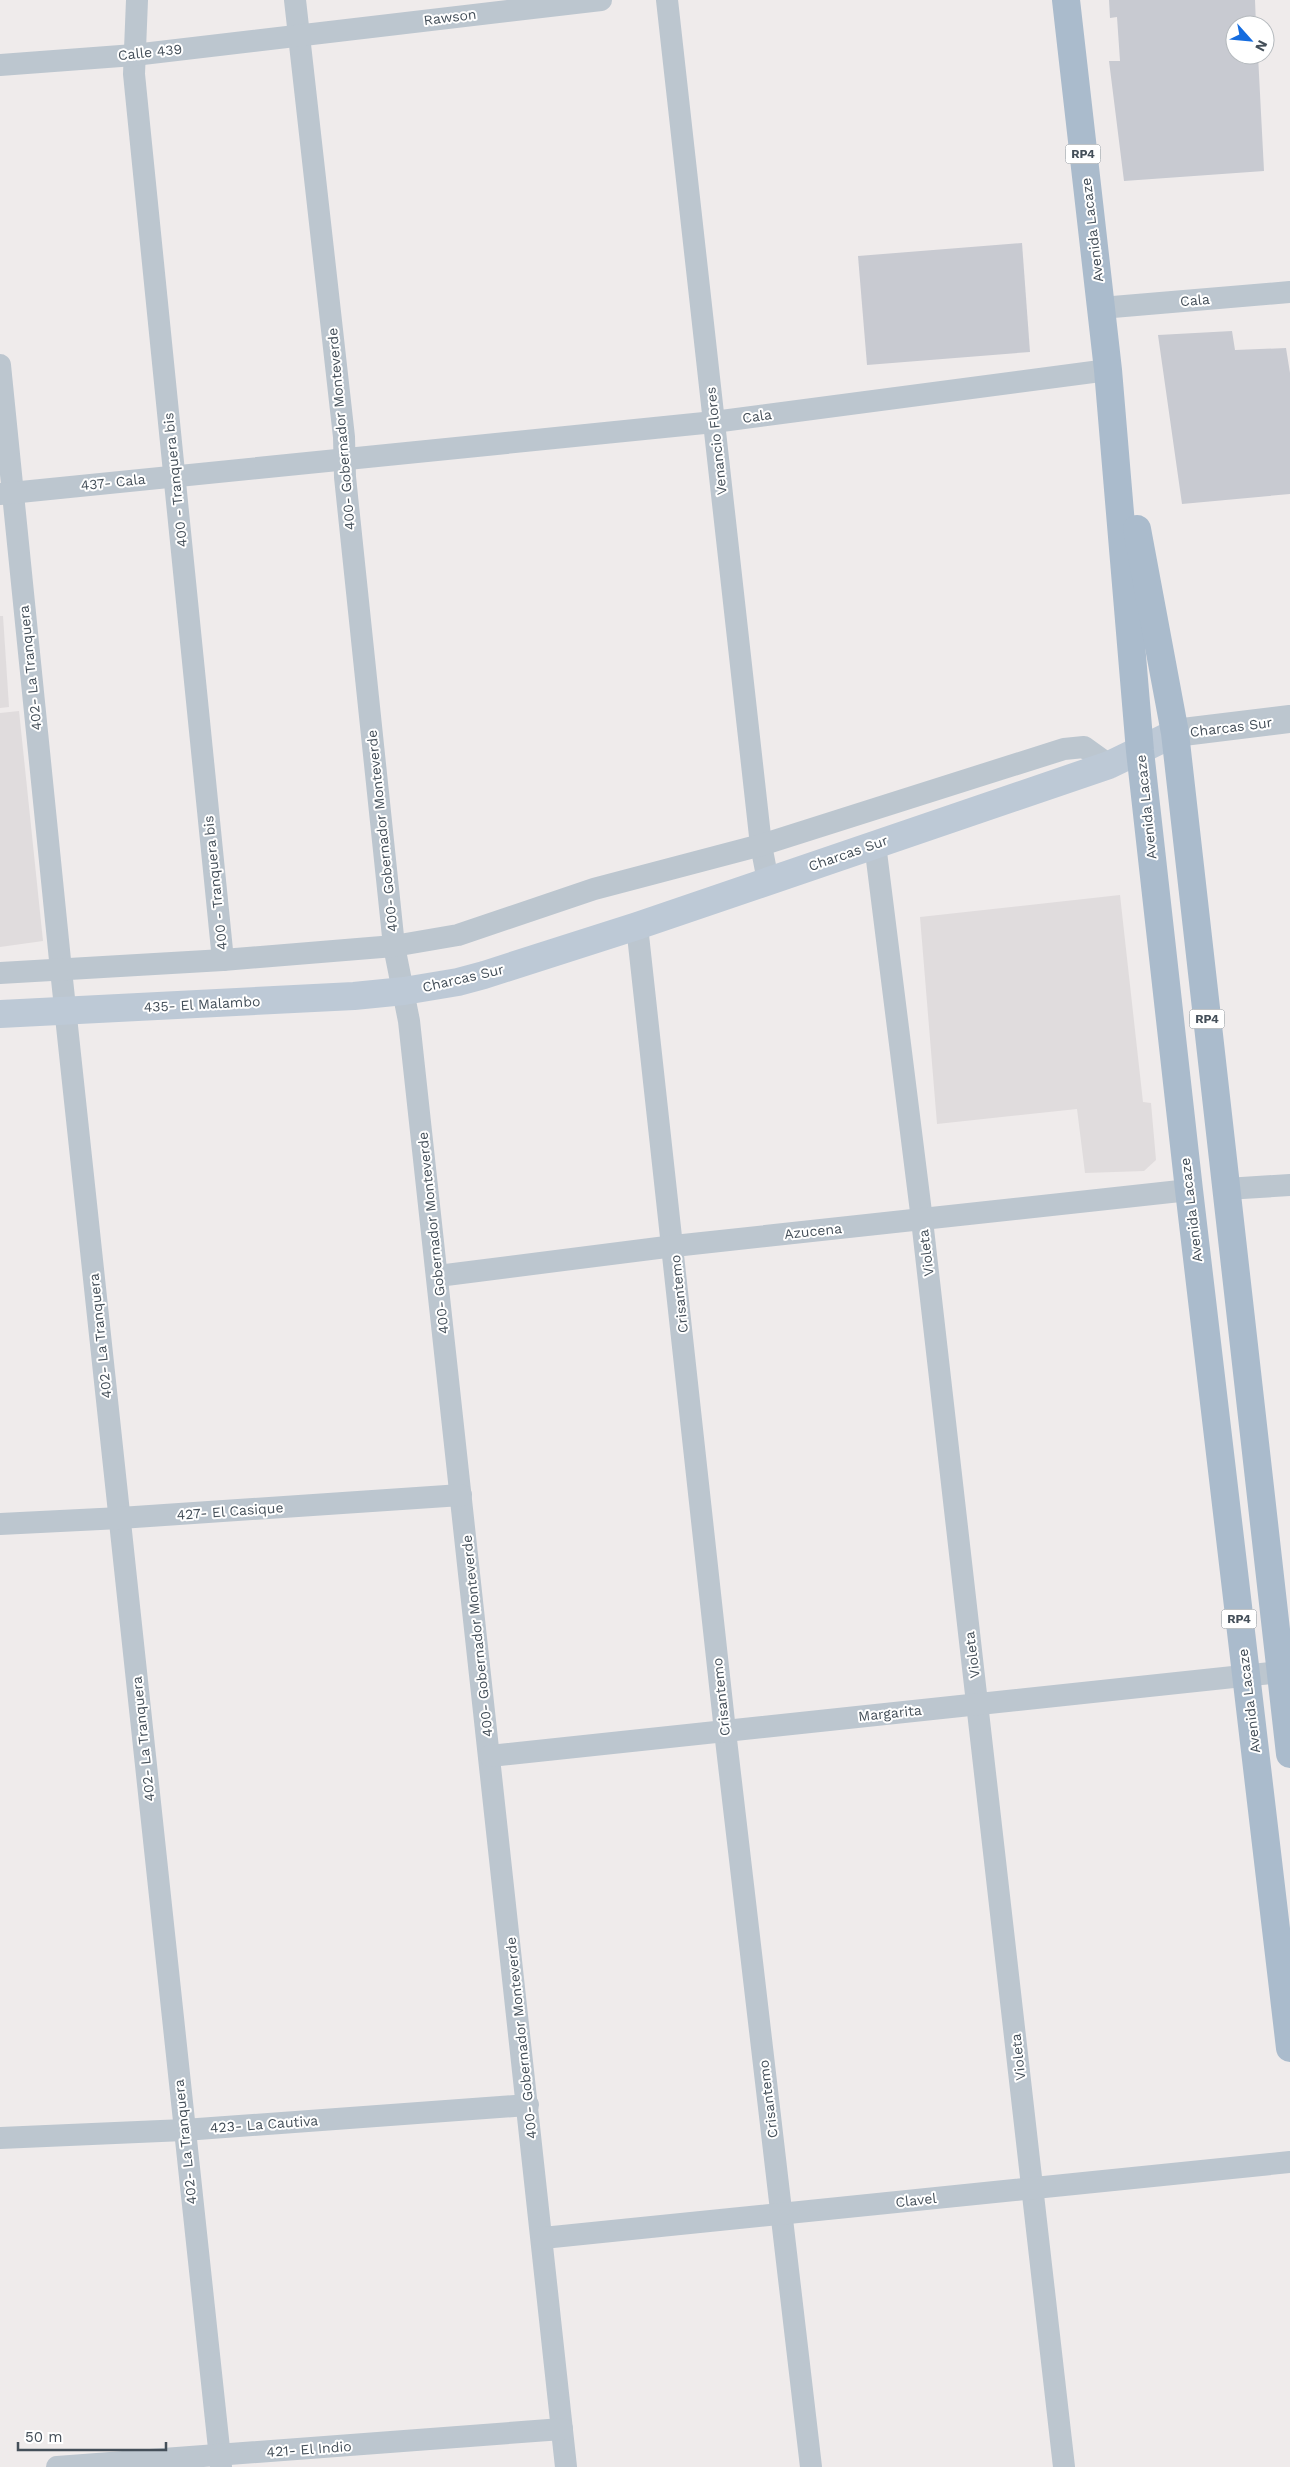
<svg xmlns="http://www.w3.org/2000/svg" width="1290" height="2467" font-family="'Work Sans',sans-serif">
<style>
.education{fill:#e0dcdd}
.building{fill:#c8cad1}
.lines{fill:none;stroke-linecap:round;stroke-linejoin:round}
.minor{stroke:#bcc6cf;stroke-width:22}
.tertiary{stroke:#bcc6cf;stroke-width:28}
.secondary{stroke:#bdc9d6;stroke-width:28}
.primary{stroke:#abc;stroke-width:28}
.labels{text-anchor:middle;stroke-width:4;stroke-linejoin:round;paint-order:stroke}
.shield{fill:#fff;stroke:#7c848b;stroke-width:1}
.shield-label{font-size:12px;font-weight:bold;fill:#444f59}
.street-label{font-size:14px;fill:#444f59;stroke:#fff}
</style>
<rect width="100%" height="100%" fill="#efebeb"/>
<g class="education">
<path d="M0,616H3L9,707L0,708Z"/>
<path d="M19,711L43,941L0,947V713Z"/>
<path d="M1120,895L1143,1102L1151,1103L1156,1160L1144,1171L1085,1173L1077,1109L937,1124L920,917Z"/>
</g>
<g class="building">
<path d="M1109,0H1255L1256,25H1235V55H1258L1264,171L1124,181L1109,61H1120L1117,17L1110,18Z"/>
<path d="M1022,243L1030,352L867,365L858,256Z"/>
<path d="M1232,331L1235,350L1286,348L1290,373V494L1182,504L1158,335Z"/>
</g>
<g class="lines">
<g class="minor">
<path d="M137,0L134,74L223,960"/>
<path d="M295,0L344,437L345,477L394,946L409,1021L566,2467"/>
<path d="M667,0L761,845L768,881"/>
<path d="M0,65L134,55L601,0"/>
<path d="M1101,308L1290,292"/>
<path d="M0,365L61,970L221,2467"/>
<path d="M0,494L714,422L1108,370"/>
<path d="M875,844L922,1220L1064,2467"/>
<path d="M637,926L725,1731L811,2467"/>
<path d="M0,973L223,960L394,946L458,935L594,889L761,845L1064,749L1084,747L1109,765"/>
<path d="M1226,1189L1290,1185"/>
<path d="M438,1276L674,1246L1189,1190"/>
<path d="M0,1524L120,1518L461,1495"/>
<path d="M490,1756L1290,1671"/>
<path d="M0,2138L184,2130L528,2105"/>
<path d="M543,2238L1290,2162"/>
<path d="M57,2467L562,2429"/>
</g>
<path class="tertiary" d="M1175,733L1290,719"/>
<path class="secondary" d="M0,1014L354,996L404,991L458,982L484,975L637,926L1109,765L1175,733"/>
<g class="primary">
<path d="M1066,0L1108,370L1140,751L1189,1190L1290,2048"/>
<path d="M1137,529L1175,733L1290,1754"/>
</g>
</g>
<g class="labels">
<g class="shield">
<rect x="1065.5" y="144.5" width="35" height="19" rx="4"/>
<rect x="1189.5" y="1009.5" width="35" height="19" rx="4"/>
<rect x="1221.5" y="1609.5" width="35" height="19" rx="4"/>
</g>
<g class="shield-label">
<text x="1083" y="158">RP4</text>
<text x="1207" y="1023">RP4</text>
<text x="1239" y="1623">RP4</text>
</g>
<g class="street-label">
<text transform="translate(450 17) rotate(-7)" y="5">Rawson</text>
<text transform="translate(150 52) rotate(-6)" y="5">Calle 439</text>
<text transform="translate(1092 230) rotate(-97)" y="5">Avenida Lacaze</text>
<text transform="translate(1195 300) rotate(-5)" y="5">Cala</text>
<text transform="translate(757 416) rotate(-8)" y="5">Cala</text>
<text transform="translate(341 429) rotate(-95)" y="5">400- Gobernador Monteverde</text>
<text transform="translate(716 441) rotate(-96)" y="5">Venancio Flores</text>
<text transform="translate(175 480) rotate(-96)" y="5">400 - Tranquera bis</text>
<text transform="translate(113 482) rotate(-6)" y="5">437- Cala</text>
<text transform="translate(30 668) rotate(-96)" y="5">402- La Tranquera</text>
<text transform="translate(1231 727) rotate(-7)" y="5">Charcas Sur</text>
<text transform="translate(1146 807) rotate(-96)" y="5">Avenida Lacaze</text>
<text transform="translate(382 831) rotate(-96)" y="5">400- Gobernador Monteverde</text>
<text transform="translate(848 853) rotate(-19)" y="5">Charcas Sur</text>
<text transform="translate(215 883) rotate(-96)" y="5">400 - Tranquera bis</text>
<text transform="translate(463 978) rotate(-13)" y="5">Charcas Sur</text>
<text transform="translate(202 1004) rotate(-3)" y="5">435- El Malambo</text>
<text transform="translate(1191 1210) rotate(-97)" y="5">Avenida Lacaze</text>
<text transform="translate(813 1231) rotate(-6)" y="5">Azucena</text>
<text transform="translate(433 1233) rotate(-96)" y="5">400- Gobernador Monteverde</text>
<text transform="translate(926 1253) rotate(-97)" y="5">Violeta</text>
<text transform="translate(679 1294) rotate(-96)" y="5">Crisantemo</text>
<text transform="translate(100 1336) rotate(-96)" y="5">402- La Tranquera</text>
<text transform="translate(230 1511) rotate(-4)" y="5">427- El Casique</text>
<text transform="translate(477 1636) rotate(-96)" y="5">400- Gobernador Monteverde</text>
<text transform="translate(972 1655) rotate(-97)" y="5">Violeta</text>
<text transform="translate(721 1697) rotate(-96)" y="5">Crisantemo</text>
<text transform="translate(1249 1701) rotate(-97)" y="5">Avenida Lacaze</text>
<text transform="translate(890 1713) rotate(-6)" y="5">Margarita</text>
<text transform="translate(143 1739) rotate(-96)" y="5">402- La Tranquera</text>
<text transform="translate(521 2038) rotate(-96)" y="5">400- Gobernador Monteverde</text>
<text transform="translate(1018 2057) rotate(-96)" y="5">Violeta</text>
<text transform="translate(768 2099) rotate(-97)" y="5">Crisantemo</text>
<text transform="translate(264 2124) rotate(-4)" y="5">423- La Cautiva</text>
<text transform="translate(185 2142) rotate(-96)" y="5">402- La Tranquera</text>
<text transform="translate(916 2200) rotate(-6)" y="5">Clavel</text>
<text transform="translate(309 2449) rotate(-4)" y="5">421- El Indio</text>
</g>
</g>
<g transform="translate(1250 40) rotate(117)"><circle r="24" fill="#ffffff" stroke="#b4b9bd"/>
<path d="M0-4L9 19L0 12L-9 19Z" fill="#156cdf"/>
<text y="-8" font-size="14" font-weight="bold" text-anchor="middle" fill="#444f59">N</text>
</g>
<path d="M18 2442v8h148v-8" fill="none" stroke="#444f59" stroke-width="2.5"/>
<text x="25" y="2442" font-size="15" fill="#444f59" stroke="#ffffff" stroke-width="4" paint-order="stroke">50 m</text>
</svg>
